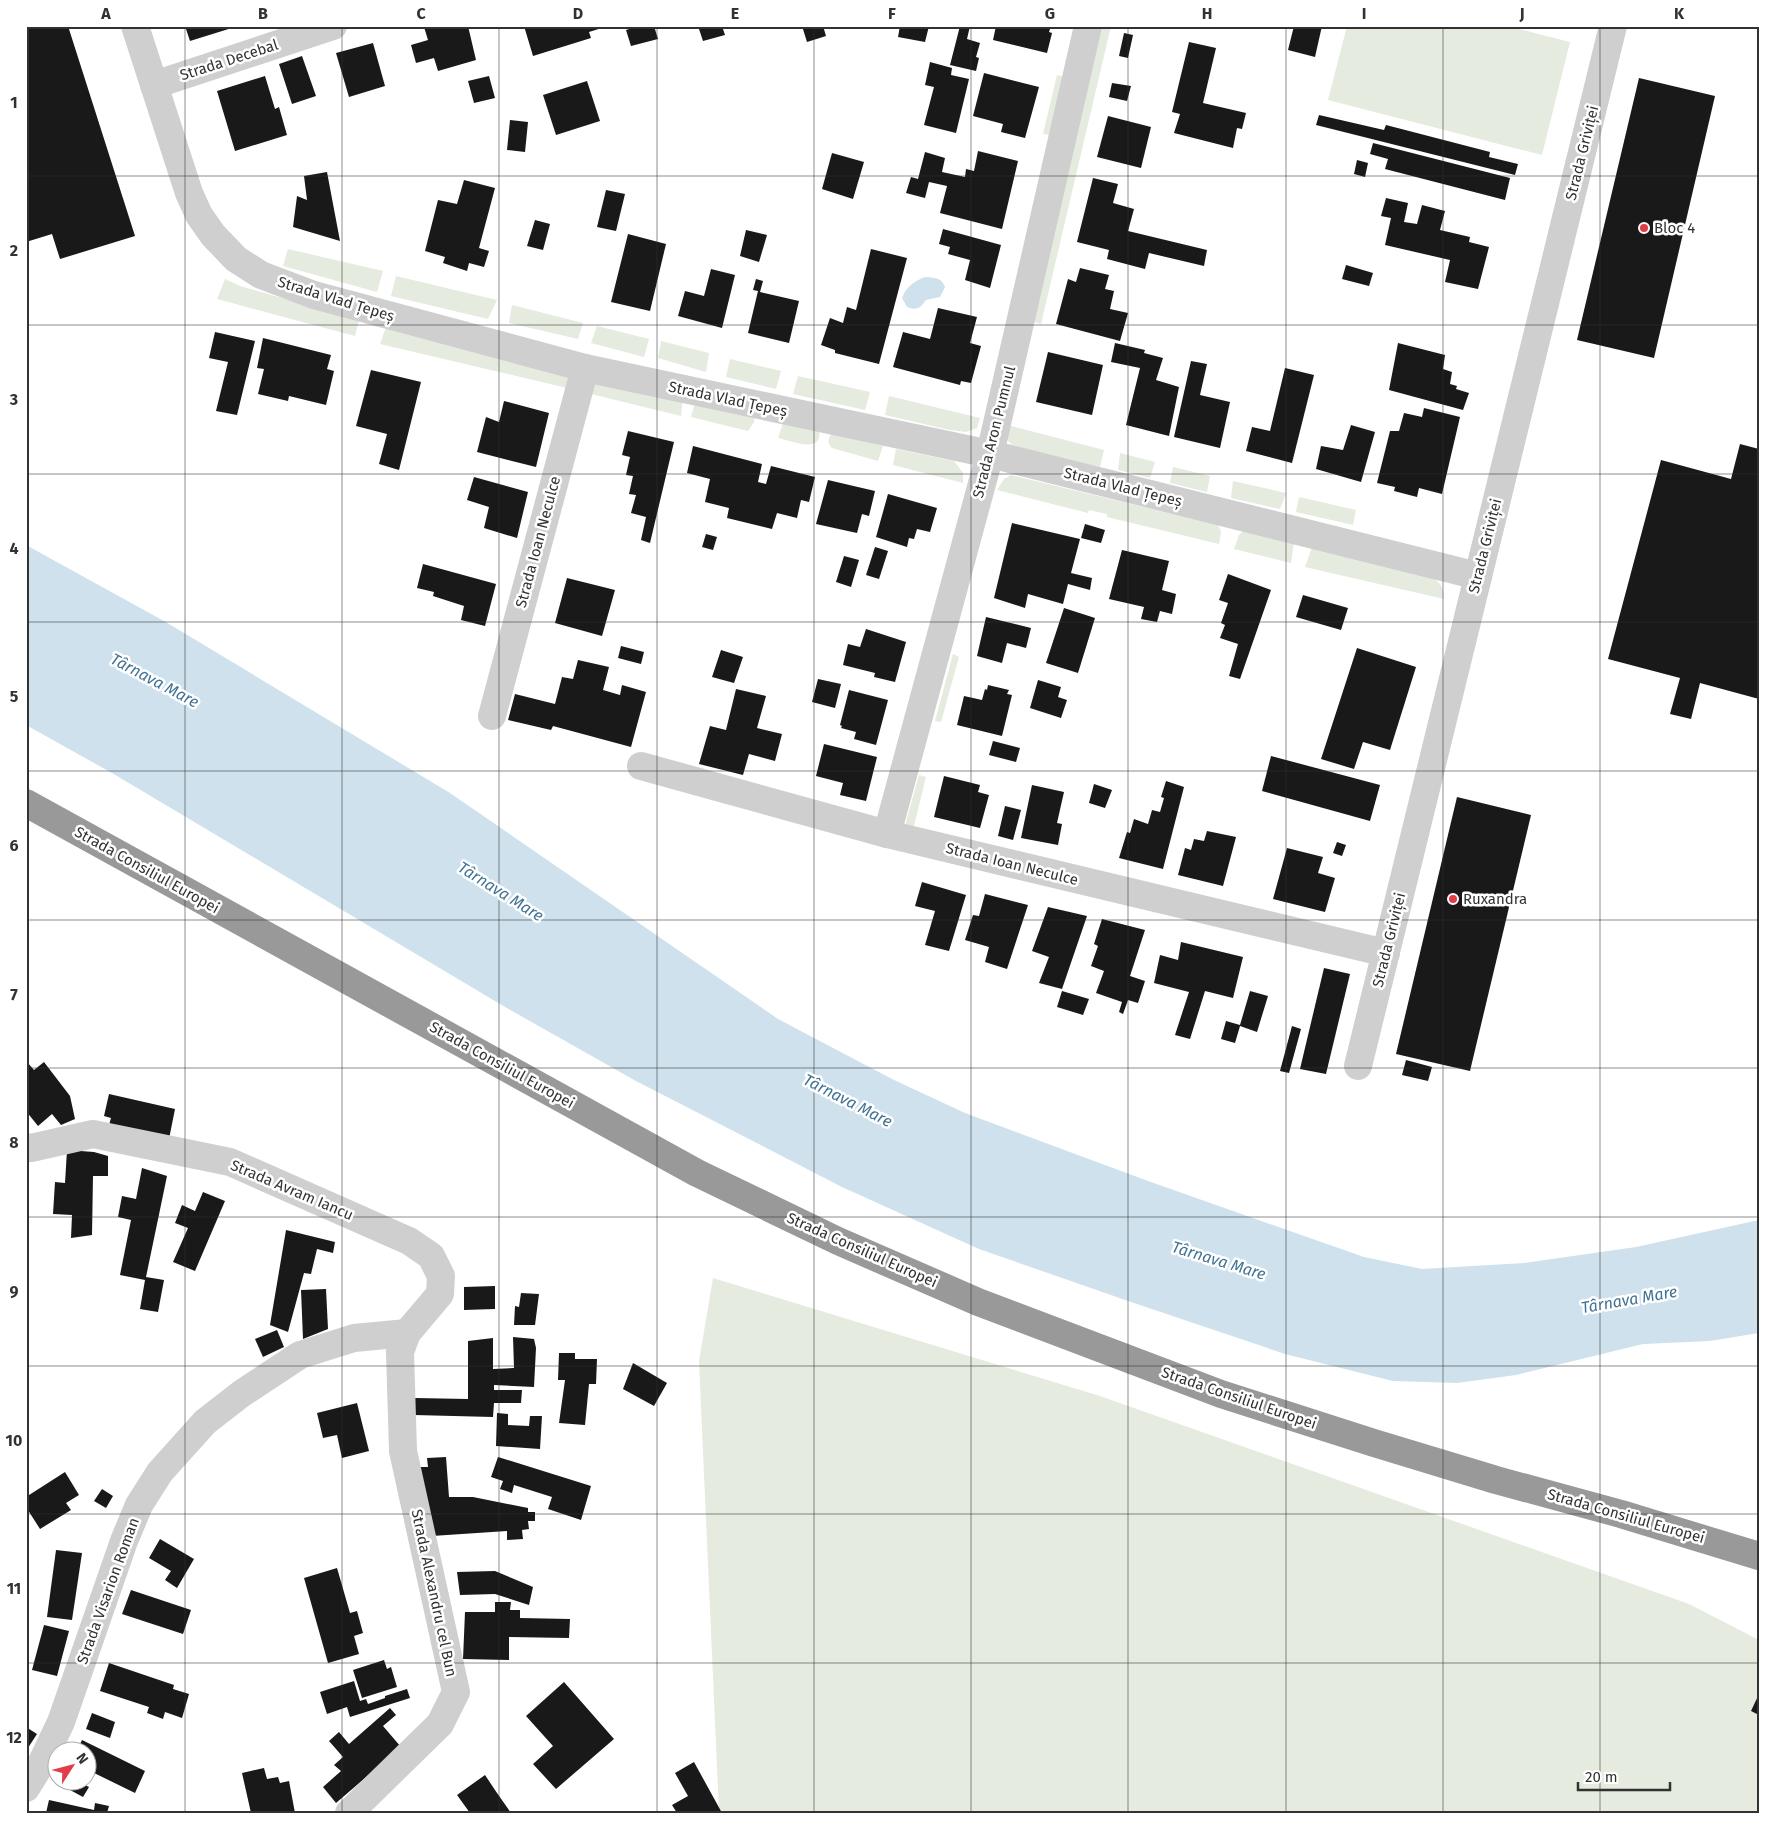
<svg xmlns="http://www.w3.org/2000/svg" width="1785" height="1839" font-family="'Fira Sans',sans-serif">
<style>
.green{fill:#e5ebde}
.water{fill:#cee1ec}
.building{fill:#191919}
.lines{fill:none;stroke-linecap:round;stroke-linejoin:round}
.street{stroke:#cfcfcf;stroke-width:28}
.highway{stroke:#999;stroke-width:28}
.grid{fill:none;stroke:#323232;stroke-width:1;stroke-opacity:0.55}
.poi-dot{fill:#e13c48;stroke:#fff;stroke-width:2}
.labels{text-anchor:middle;stroke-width:5;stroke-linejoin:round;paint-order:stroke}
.street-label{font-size:15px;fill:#323232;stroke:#fff}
.poi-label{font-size:15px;fill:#323232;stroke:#fff;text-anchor:start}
.water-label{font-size:16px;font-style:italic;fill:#417393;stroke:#fff}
.neatline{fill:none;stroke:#323232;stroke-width:2}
.grid-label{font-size:16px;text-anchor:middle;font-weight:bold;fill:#323232}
</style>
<rect width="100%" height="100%" fill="#fff"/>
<g class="green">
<path d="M1102,26H1111L1041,324L1031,321Z"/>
<path d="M1347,26H1507L1570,42L1542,155L1328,100Z"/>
<path d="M1057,75L1066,77L1052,135L1043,134Z"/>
<path d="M288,249L383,271L377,292L283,266Z"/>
<path d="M396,276L497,300L488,319L391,296Z"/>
<path d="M225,279L240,286L359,320L355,336L217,299Z"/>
<path d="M512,305L583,323L578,339L509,323Z"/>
<path d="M597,326L649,339L644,357L591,343Z"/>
<path d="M386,327L570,375L567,388L380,344Z"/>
<path d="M661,341L709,353L706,372L658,358Z"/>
<path d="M730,359L781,371L776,389L726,377Z"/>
<path d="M798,376L870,392L865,410L793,394Z"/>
<path d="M592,377L683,396L681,416L587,393Z"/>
<path d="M889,396L980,418L977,428L966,432L950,430L885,415Z"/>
<path d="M696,399L755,413L754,422L748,431L691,417Z"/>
<path d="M784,420L819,429C824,455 792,441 778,438Z"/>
<path d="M1007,425L1104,450L1100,467L1018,447L1011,444L1004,436Z"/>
<path d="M833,433L883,446L878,461L832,448C827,443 828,440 831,434Z"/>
<path d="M896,449L954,461L963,473V483L893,465Z"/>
<path d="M1120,453L1155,462L1150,478L1118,470Z"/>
<path d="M1173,467L1210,476L1207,492L1170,483Z"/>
<path d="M1011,475L1218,525L1221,532L1219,544L1107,517V514L1089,510L1088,513L997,490L1004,479Z"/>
<path d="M1233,481L1286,493L1280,509L1231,498Z"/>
<path d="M1299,497L1356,510L1353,525L1296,512Z"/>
<path d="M1244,530L1294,542L1291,563L1234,549L1239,535Z"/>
<path d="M1312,547L1432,578C1442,583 1444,590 1444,599L1305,567Z"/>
<path d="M953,654L959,657L941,722L935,721Z"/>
<path d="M919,775L926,777L912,834L908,830L906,822Z"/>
<path d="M713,1278L1100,1396L1689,1604L1759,1640V1813H719L699,1361Z"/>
</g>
<g class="water">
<path d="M925,277C935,278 941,277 945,287L940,297L926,300C920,308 917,311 907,307L902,298C907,286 913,282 925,277Z"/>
<path d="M26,545L164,621L450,793L778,1019L894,1080L965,1113L1148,1181L1364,1257L1422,1269L1524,1263L1636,1247L1759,1220V1333L1710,1341L1643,1344L1516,1375L1457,1383L1393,1381L1285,1354L1131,1302L979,1249L842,1187L636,1081L505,1007L112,773L26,725Z"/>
</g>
<g class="building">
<path d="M26,26H68L135,236L60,259L52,234L26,242Z"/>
<path d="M185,26H235V27L190,41Z"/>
<path d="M427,26H468L476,60L438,71L434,58L416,63L411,45L428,40L424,27Z"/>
<path d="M524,26H605V27L589,32L591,38L533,56Z"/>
<path d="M639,26H654L658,39L631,46L626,30Z"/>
<path d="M698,26H722L725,35L703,41Z"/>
<path d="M802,26H823L826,36L807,42Z"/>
<path d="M900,26H929L925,42L898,37Z"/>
<path d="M960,26H970L967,39L980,43L976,57L979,58L976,71L950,65Z"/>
<path d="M996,26H1051L1049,32L1052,33L1047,53L993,40Z"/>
<path d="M1294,26H1322L1315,57L1288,50Z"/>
<path d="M1124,33L1133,35L1128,58L1119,56Z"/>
<path d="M1189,42L1216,48L1203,103L1246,113L1242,129L1237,128L1233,148L1174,133L1180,114L1172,112Z"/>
<path d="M373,43L385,86L349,97L336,53Z"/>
<path d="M302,56L316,96L292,104L279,64Z"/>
<path d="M930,62L952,68L951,75L969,79L956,133L924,125L934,87L925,85Z"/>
<path d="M984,73L1039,87L1025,138L1001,132L1003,124L973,116Z"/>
<path d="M265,76L275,109L279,107L287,135L235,151L217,91Z"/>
<path d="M489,76L495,98L474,103L468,81Z"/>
<path d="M1639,78L1715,96L1654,358L1577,340Z"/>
<path d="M587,81L600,121L556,135L543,95Z"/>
<path d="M1112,83L1131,86L1127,101L1109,97Z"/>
<path d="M1319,115L1384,130L1386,125L1490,152L1489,157L1518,164L1515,175L1316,125Z"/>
<path d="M1108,116L1151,127L1141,168L1097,157Z"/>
<path d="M510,120L528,122L525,152L507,150Z"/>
<path d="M1373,143L1510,178L1505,200L1385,169L1388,159L1370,154Z"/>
<path d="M978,151L1018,161L1002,229L940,213L947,186L929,182L925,198L906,193L911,177L918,179L925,152L945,158L942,172L965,177L966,169L974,171Z"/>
<path d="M832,153L864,162L853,199L822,189Z"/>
<path d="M1357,160L1368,163L1365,177L1354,174Z"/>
<path d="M327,172L340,241L293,227L297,196L307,200L304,176Z"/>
<path d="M1093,178L1118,184L1113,203L1134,209L1128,231L1207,250L1204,266L1149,253L1145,269L1107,259L1109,250L1077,242Z"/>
<path d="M464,180L495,188L479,248L489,251L484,267L469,263L467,271L443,263L445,257L425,251L438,200L457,204Z"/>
<path d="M606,190L625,194L616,231L597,227Z"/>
<path d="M1386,198L1408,203L1404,222L1417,224L1422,205L1445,211L1440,230L1470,237L1469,242L1489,247L1478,289L1445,282L1450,260L1385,245L1391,218L1381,216Z"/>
<path d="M535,220L550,224L543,250L527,246Z"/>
<path d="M943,229L1001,245L990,288L965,280L970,260L948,254L950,247L939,244Z"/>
<path d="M746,230L767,235L759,262L740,256Z"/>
<path d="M628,234L666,244L650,311L611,302Z"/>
<path d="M871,249L907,258L879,364L835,353V350L821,345L830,318L843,323L847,307L856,310Z"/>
<path d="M1346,265L1373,273L1369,286L1342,279Z"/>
<path d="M1080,268L1109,275L1105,289L1114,291L1110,309L1128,313L1120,341L1056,324L1068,279L1076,282Z"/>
<path d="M711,269L735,275L722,328L678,316L685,291L704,296Z"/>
<path d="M756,279L763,281L760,292L799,301L789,343L748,333L758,291L753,290Z"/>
<path d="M938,308L977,317L970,343L981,346L971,383L961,381L960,385L893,367L903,332L930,339Z"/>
<path d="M215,332L255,341L237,415L216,411L228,362L209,358Z"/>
<path d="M263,338L331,355L327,369L334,371L326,405L289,396L288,401L258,394L264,369L257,368Z"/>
<path d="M1115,343L1145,350L1144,353L1163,358L1156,380L1179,387L1169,436L1126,425L1140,368L1111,362Z"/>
<path d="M1398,343L1445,355L1443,369L1452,372L1450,384L1457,386L1456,389L1469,393L1463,410L1389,390Z"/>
<path d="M1048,352L1103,365L1092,415L1036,402Z"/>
<path d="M1191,361L1207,364L1200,395L1230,402L1220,448L1174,437Z"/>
<path d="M1285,368L1314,375L1292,463L1246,451L1252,427L1270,431Z"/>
<path d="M371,370L421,382L399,470L379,464L387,434L356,426Z"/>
<path d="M504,401L549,413L536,467L477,452L486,417L499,422Z"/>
<path d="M1424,408L1460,417L1442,494L1419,488L1417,497L1394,491L1395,487L1377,483L1390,431H1399L1404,413L1422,417Z"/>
<path d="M1351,425L1375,432L1361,482L1316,469L1321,446L1343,450Z"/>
<path d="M628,431L674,442L650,543L641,540L646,517L631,513L636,495L629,494L633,476L626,475L630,457L622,455Z"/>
<path d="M1740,444L1759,449V699L1700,683L1691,719L1670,714L1680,678L1608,659L1661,460L1731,479Z"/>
<path d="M693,446L762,464L758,482L766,484L771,466L815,477L809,502L801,500L797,518L777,513L772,529L727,518L729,508L705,502L710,479L687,473Z"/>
<path d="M474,477L528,492L517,538L484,528L489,507L467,500Z"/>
<path d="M828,480L875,491L869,516L862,514L857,533L816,524Z"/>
<path d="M888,494L937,508L930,532L917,529L914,539L909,538L907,547L876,537Z"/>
<path d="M1012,523L1080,539L1071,573L1092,578L1090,590L1068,584L1063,604L1028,594L1025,608L994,598Z"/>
<path d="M1085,524L1105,530L1101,543L1081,538Z"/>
<path d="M706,534L717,537L713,550L702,547Z"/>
<path d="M875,547L888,551L879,579L866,575Z"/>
<path d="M1122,550L1169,561L1162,590L1176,594L1172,614L1160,611L1157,622L1141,619L1144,607L1109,599Z"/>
<path d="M844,556L859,560L851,587L836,582Z"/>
<path d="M423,564L496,584L485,626L461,620L464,606L433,596L434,592L417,588Z"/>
<path d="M1228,574L1271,590L1240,679L1229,676L1238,644L1220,638L1225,625L1221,623L1228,603L1219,600Z"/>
<path d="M567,578L615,590L602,636L555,623Z"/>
<path d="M1303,595L1348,608L1341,630L1296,617Z"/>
<path d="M1064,608L1095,618L1078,673L1046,663Z"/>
<path d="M986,617L1031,628L1026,648L1007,643L1002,663L977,656Z"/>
<path d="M866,629L906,642L895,682L874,677L875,673L843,665L848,644L860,647Z"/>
<path d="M621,646L644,652L641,664L618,658Z"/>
<path d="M1357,648L1416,667L1390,750L1363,742L1354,769L1321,759Z"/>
<path d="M721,650L743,657L734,683L712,677Z"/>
<path d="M578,660L609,667L603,690L620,695L622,685L646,692L631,747L553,726L551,730L508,720L515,694L555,704L562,677L573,679Z"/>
<path d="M818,679L841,684L835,708L812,702Z"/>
<path d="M1038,680L1061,687L1058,697L1067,700L1061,718L1030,708Z"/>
<path d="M988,685L1009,690L1007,694L1012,695L1002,736L957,725L964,696L982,700L985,689L987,690Z"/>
<path d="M736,689L766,696L757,728L782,734L775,761L749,754L743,775L699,764L710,726L726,730Z"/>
<path d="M849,690L888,700L876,745L854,739L856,732L841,728L842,726L840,725Z"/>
<path d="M993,741L1020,748L1016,762L989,755Z"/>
<path d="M824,744L877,757L866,801L840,795L843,783L816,776Z"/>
<path d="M1271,756L1380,785L1370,821L1262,791Z"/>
<path d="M944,776L980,785L978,792L989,795L980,828L934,817Z"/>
<path d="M1166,781L1184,787L1163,869L1119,858L1127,832L1130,833L1134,819L1148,824L1152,810L1160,812L1164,798L1161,797Z"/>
<path d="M1094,784L1112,790L1105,808L1089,803Z"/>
<path d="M1032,785L1064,792L1057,823L1062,824L1058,845L1021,838Z"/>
<path d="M1457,797L1531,815L1470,1071L1396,1054Z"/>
<path d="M1005,806L1021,810L1013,840L998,836Z"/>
<path d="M1207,831L1236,837L1223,886L1178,875L1185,848L1191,850L1194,839L1204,841Z"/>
<path d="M1337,842L1346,845L1342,856L1333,853Z"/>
<path d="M1287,848L1323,857L1318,873L1335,878L1325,912L1273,899Z"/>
<path d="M922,882L966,895L949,951L925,945L935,911L915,906Z"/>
<path d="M985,894L1028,905L1007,969L985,962L989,947L965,940L973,915L979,916Z"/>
<path d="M1048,907L1087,916L1062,989L1039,983L1049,957L1032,951Z"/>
<path d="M1102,919L1145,930L1130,976L1145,981L1138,1003L1128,1000L1123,1014L1119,1012L1122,1002L1096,993L1104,971L1091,966L1098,946L1094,944Z"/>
<path d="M1181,942L1243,957L1233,998L1205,991L1190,1039L1175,1035L1189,992L1154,983L1160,955L1178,960Z"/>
<path d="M1324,968L1350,974L1326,1074L1300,1069Z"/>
<path d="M1062,991L1089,999L1083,1015L1057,1007Z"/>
<path d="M1250,991L1268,996L1257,1032L1240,1026L1235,1043L1221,1039L1226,1021L1240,1025Z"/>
<path d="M1292,1026L1301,1029L1289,1073L1280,1071Z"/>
<path d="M1406,1060L1432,1067L1428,1081L1402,1075Z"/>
<path d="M27,1062L34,1070L44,1062L70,1096L75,1119L61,1125L52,1114L38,1126L26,1111Z"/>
<path d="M109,1094L175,1109L169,1139L109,1125L111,1118L104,1116Z"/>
<path d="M67,1150L94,1152L108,1156V1176H93L92,1235L71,1238L72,1215L53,1214L55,1182L65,1183Z"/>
<path d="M142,1168L167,1176L146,1277L164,1280L158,1312L140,1309L145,1280L120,1275L131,1220L118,1217L122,1196L136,1199Z"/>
<path d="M203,1192L225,1201L195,1271L173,1262L188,1228L175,1223L182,1205L195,1211Z"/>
<path d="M286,1230L335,1242L333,1253L317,1249L311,1274L304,1273L288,1332L270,1325Z"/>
<path d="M495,1286V1309L464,1310V1287Z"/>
<path d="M326,1289L328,1329L303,1339L301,1290Z"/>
<path d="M521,1293L539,1294L535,1325H514L515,1306L519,1307Z"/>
<path d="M277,1330L284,1347L263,1357L255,1339Z"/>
<path d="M513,1337L534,1339L536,1348L534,1387L494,1385V1390H522L521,1403H494L493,1417L414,1415L415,1398L468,1399V1341L493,1338V1369L514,1368Z"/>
<path d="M559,1353H575V1359H597L596,1384H589L585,1425L559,1423L565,1380H558Z"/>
<path d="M633,1363L667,1383L654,1406L623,1389Z"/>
<path d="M357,1403L369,1451L342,1458L337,1435L323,1438L317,1413Z"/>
<path d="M497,1413L508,1414V1425L529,1426L530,1416H542L540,1449L496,1446Z"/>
<path d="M446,1457L449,1497H473L528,1508V1512H535V1521H528L529,1529L522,1530L523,1539L507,1540V1531L432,1536L420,1467H428L427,1458Z"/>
<path d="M498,1457L591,1486L581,1520L548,1509L552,1497L514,1485L512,1493L500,1489L503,1481L491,1477Z"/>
<path d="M65,1472L79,1495L66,1503L71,1510L40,1529L26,1507V1497Z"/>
<path d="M102,1489L113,1496L106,1508L94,1501Z"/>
<path d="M160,1539L194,1559L177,1588L165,1580L171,1571L149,1558Z"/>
<path d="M56,1550L82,1553L72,1620L47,1617Z"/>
<path d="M337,1568L350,1613L357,1611L363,1633L354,1636L359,1654L328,1663L304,1578Z"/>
<path d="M495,1571L533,1587L529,1605L495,1594L460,1595L457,1572Z"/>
<path d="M131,1590L191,1610L183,1634L122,1614Z"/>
<path d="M495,1602H511L510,1610H520V1618L570,1619L569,1638L509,1637V1660L463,1659L465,1612H495Z"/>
<path d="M44,1625L69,1631L57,1676L32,1670Z"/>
<path d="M384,1660L387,1669L391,1667L397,1687L362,1698L353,1670Z"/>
<path d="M109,1663L174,1685L173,1689L189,1694L182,1718L165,1712L163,1719L147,1713L149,1707L100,1691Z"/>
<path d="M354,1681L360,1701L366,1699L368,1704L385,1698V1696L407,1689L410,1698L350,1717L347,1707L327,1714L320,1692Z"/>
<path d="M564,1682L614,1739L556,1789L533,1764L553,1746L526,1716Z"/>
<path d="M1759,1694V1715L1751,1711Z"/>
<path d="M390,1708L396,1715L383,1726L401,1747L336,1803L323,1787L341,1771L334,1765L343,1757L329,1741L339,1732L349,1744Z"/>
<path d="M92,1713L115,1722L110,1738L86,1729Z"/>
<path d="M26,1727L37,1734L26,1751Z"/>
<path d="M82,1740L145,1771L135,1793L88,1770V1752H76Z"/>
<path d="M694,1762L722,1813H677L672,1805L688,1796L675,1773Z"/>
<path d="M264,1768L267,1779L278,1777L280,1783L289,1781L295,1813H251L242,1773Z"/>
<path d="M485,1775L497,1793L511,1813H470L457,1795Z"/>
<path d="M61,1782H79L89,1787L83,1797L59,1784Z"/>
<path d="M49,1800L94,1810L95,1803L109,1806L107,1813H46Z"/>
</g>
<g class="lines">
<g class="street">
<path d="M135,26L189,193L199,215L213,235L236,259L261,275L314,295L585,368L990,454L1478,576"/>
<path d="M154,85L333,26"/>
<path d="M492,716L585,368"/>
<path d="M641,766L887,834L1386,953"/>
<path d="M887,834L990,454L1088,26"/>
<path d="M1358,1066L1613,26"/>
<path d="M26,1147L31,1148L93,1134L230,1162L409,1241L431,1256L441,1276L440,1294L407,1333L400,1352L403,1451L456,1692L440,1724L349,1813"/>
<path d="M26,1788L41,1764L61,1722L124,1541L139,1505L160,1472L205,1422L241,1394L300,1355L354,1338L407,1333"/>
</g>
<path class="highway" d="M26,803L697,1173L838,1241L978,1302L1221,1394L1374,1443L1496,1480L1621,1514L1759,1556"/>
</g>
<path class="grid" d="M185,26V1813M342,26V1813M499,26V1813M657,26V1813M814,26V1813M971,26V1813M1128,26V1813M1286,26V1813M1443,26V1813M1600,26V1813M26,176H1759M26,325H1759M26,474H1759M26,622H1759M26,771H1759M26,920H1759M26,1068H1759M26,1217H1759M26,1366H1759M26,1514H1759M26,1663H1759"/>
<g class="poi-dot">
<circle cx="1644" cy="228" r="5"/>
<circle cx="1453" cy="899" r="5"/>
</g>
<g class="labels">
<g class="street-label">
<text transform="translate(229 60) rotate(-18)" y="5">Strada Decebal</text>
<text transform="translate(1582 153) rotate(-76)" y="5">Strada Griviței</text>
<text transform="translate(336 299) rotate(17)" y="5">Strada Vlad Țepeș</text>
<text transform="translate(728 399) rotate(12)" y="5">Strada Vlad Țepeș</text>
<text transform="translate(994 432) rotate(-76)" y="5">Strada Aron Pumnul</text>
<text transform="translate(1123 487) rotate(14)" y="5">Strada Vlad Țepeș</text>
<text transform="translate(538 542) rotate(-75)" y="5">Strada Ioan Neculce</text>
<text transform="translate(1485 546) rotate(-76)" y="5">Strada Griviței</text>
<text transform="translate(1012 864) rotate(14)" y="5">Strada Ioan Neculce</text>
<text transform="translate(147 870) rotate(29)" y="5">Strada Consiliul Europei</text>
<text transform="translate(1389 940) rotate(-76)" y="5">Strada Griviței</text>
<text transform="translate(502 1065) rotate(29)" y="5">Strada Consiliul Europei</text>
<text transform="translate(292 1190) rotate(23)" y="5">Strada Avram Iancu</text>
<text transform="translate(862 1250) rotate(24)" y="5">Strada Consiliul Europei</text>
<text transform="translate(1239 1398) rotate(19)" y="5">Strada Consiliul Europei</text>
<text transform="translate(1626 1516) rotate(16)" y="5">Strada Consiliul Europei</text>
<text transform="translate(108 1591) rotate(-70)" y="5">Strada Visarion Roman</text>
<text transform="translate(434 1593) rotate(78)" y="5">Strada Alexandru cel Bun</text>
</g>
<g class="poi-label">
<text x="1654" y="233">Bloc 4</text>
<text x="1463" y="904">Ruxandra</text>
</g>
<g class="water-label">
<text transform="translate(155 680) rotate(28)" y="6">Târnava Mare</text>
<text transform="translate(501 891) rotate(32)" y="6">Târnava Mare</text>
<text transform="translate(848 1100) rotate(27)" y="6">Târnava Mare</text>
<text transform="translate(1219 1260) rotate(17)" y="6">Târnava Mare</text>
<text transform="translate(1629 1299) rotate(-10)" y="6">Târnava Mare</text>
</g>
</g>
<rect width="1785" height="1839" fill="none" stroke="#ffffff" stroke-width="55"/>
<g transform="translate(72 1766) rotate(54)"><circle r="24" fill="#ffffff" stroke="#adadad"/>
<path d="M0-4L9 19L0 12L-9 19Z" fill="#e13c48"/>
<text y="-8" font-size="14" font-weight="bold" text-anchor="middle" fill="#323232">N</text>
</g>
<path d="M1578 1782v8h92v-8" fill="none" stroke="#323232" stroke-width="2.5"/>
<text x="1585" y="1782" font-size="15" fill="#323232" stroke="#ffffff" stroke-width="4" paint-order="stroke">20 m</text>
<rect x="28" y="28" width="1730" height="1784" class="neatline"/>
<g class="grid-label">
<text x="106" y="19">A</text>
<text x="263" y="19">B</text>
<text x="421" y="19">C</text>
<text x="578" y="19">D</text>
<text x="735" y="19">E</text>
<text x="892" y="19">F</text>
<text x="1050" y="19">G</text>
<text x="1207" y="19">H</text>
<text x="1364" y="19">I</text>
<text x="1522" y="19">J</text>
<text x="1679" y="19">K</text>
<text x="14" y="108">1</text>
<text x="14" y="256">2</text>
<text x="14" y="405">3</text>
<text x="14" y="554">4</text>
<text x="14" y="702">5</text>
<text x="14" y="851">6</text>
<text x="14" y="1000">7</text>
<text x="14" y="1148">8</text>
<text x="14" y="1297">9</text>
<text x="14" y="1446">10</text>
<text x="14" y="1594">11</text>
<text x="14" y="1743">12</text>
</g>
</svg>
